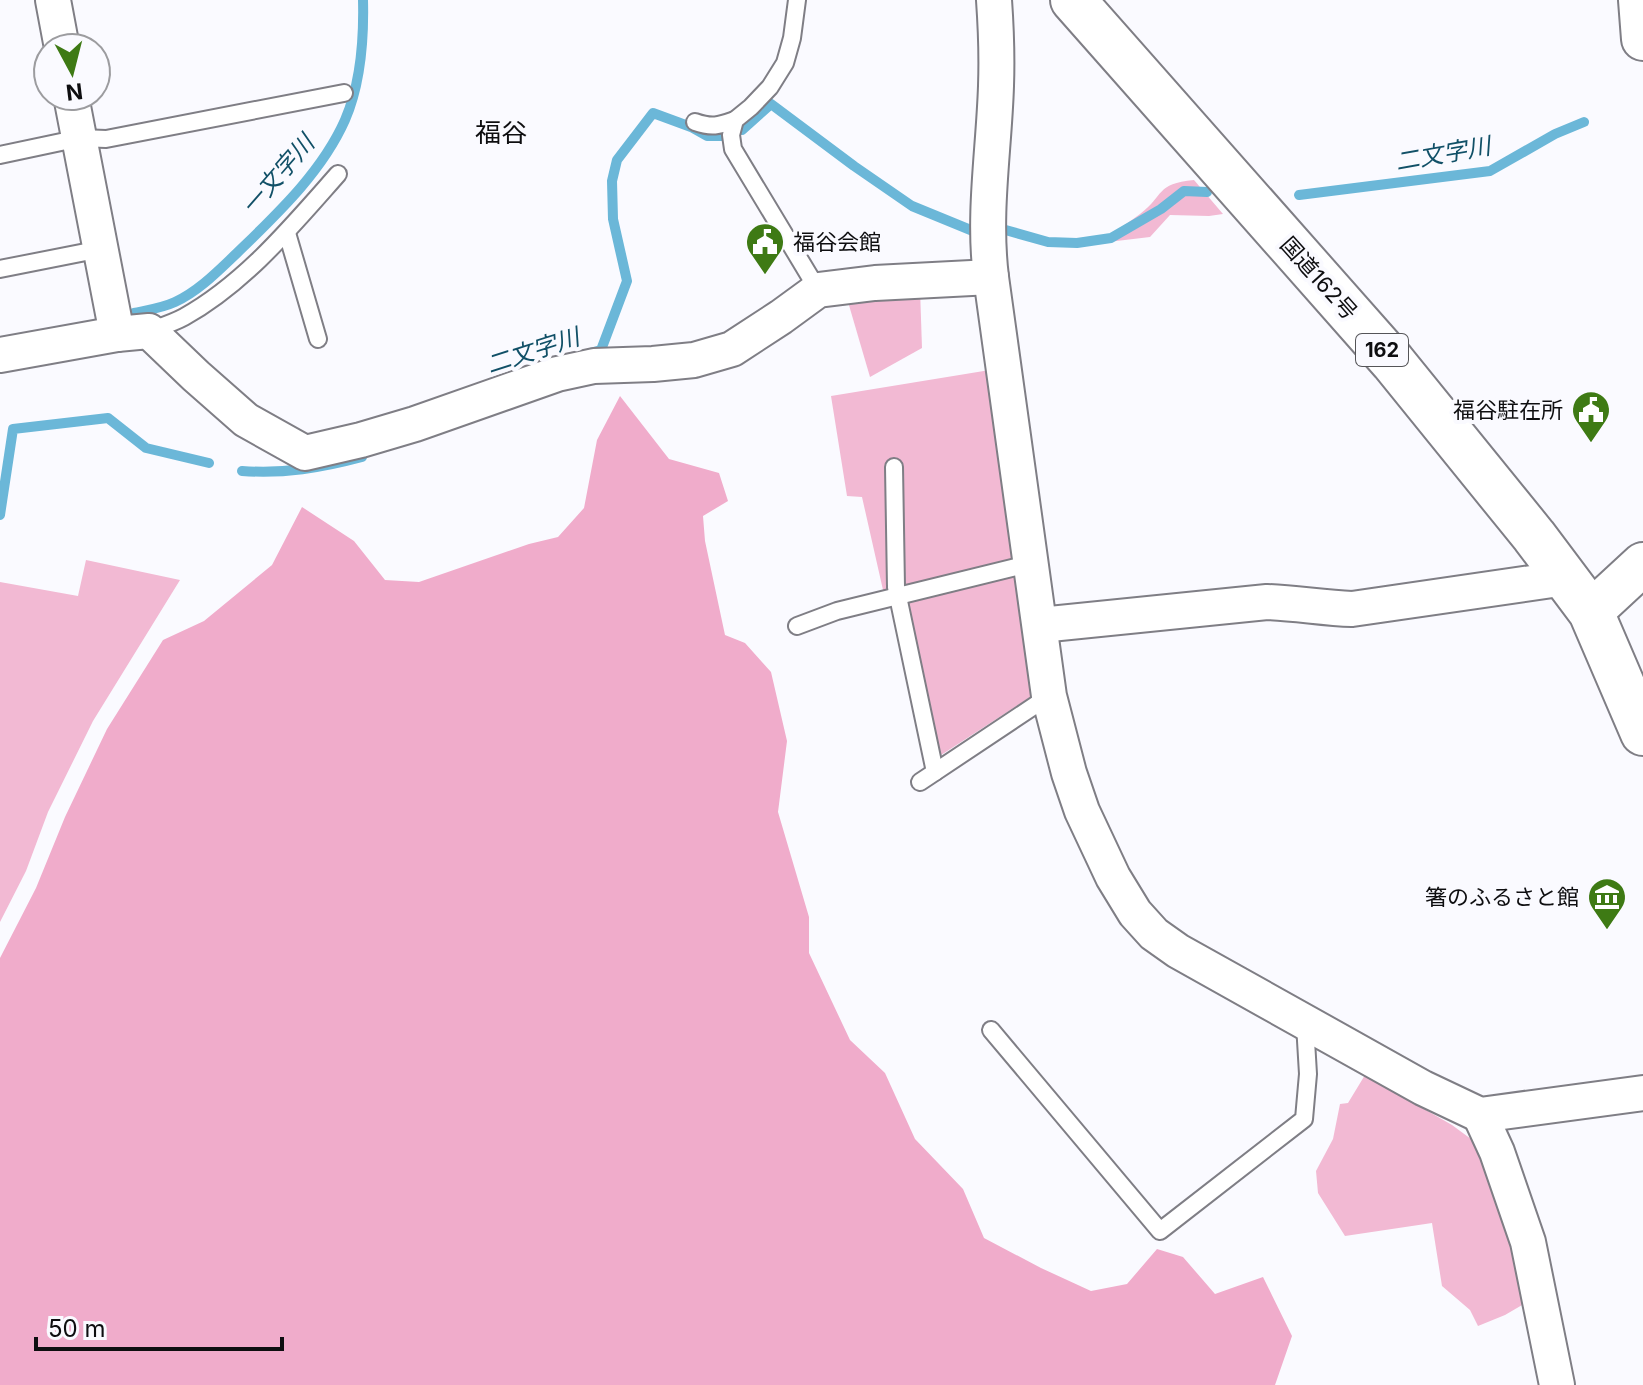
<svg xmlns="http://www.w3.org/2000/svg" width="1643" height="1385" font-family="Inter,'Noto Sans JP',sans-serif">
<style>
.green{fill:#f2b9d3}
.forest{fill:#f0accb}
.lines{fill:none;stroke-linecap:round;stroke-linejoin:round}
.stream{stroke:#6bb7d8;stroke-width:10}
.service-casing{stroke:#7f7e85;stroke-width:20}
.minor-casing{stroke:#7f7e85;stroke-width:38}
.tertiary-casing{stroke:#7f7e85;stroke-width:46}
.trunk-casing{stroke:#7f7e85;stroke-width:48}
.service{stroke:#fff;stroke-width:16}
.minor{stroke:#fff;stroke-width:34}
.tertiary{stroke:#fff;stroke-width:42}
.trunk{stroke:#fff;stroke-width:44}
.labels{text-anchor:middle;stroke-width:8;stroke-linejoin:round;paint-order:stroke}
.shield{fill:#fafaff;stroke:#555558;stroke-width:2}
.shield-label{font-size:20px;font-weight:bold;fill:#0e0e10}
.poi-label{font-size:22px;fill:#0e0e10;stroke:#fafaff;text-anchor:end}
.street-label{font-size:22px;fill:#0e0e10;stroke:#fafaff}
.water-label{font-size:24px;font-style:italic;fill:#115067;stroke:#fafaff}
.quarter-label{font-size:26px;fill:#0e0e10;stroke:#fafaff}
</style>
<rect width="100%" height="100%" fill="#fafaff"/>
<g class="green">
<path d="M1194,180L1223,214L1209,216L1170,215L1150,237L1108,242L1107,237C1118,229 1130,222 1140,214C1165,195 1155,184 1194,180Z"/>
<path d="M920,289L922,348L870,377L846,295Z"/>
<path d="M996,369L1041,690L938,757L905,589L883,590L862,497L847,496L831,396Z"/>
<path d="M86,560L180,580L93,721L48,812L26,871L0,922V582L78,596Z"/>
<path d="M1365,1075L1452,1125L1471,1139L1482,1155L1498,1189L1529,1301L1505,1315L1478,1326L1470,1310L1442,1286L1432,1223L1345,1236L1318,1193L1316,1171L1333,1139L1340,1104L1348,1103Z"/>
</g>
<path class="forest" d="M620,396L669,459L719,473L728,501L703,516L705,541L725,635L745,643L771,672L787,741L778,812L809,917V953L850,1040L885,1073L915,1139L963,1189L984,1238L1041,1268L1091,1291L1127,1284L1157,1249L1183,1257L1215,1294L1263,1277L1292,1336L1275,1385H0V958L36,888L65,817L107,729L163,640L204,621L272,565L302,507L354,541L385,580L419,582L529,544L558,537L584,508L597,440Z"/>
<g class="lines">
<g class="stream">
<path d="M742,130L771,104L854,166L912,206L973,231"/>
<path d="M1299,195L1490,171L1555,134L1584,122"/>
<path d="M1002,229L1048,242L1077,243L1111,238L1161,209L1184,191L1207,192"/>
<path d="M134,313C148,310 162,308 175,302C199,291 219,270 237,253C277,214 322,172 345,120C361,83 364,40 363,0"/>
<path d="M590,353L601,350L627,281L613,219L612,181L617,160L653,113L691,127L707,136H724"/>
<path d="M242,471C284,474 321,468 362,457"/>
<path d="M0,515L13,429L108,418L146,448L209,463"/>
</g>
<defs>
<g id="service">
<path d="M797,0L792,38L785,63L770,87L751,107L735,120L731,135L733,149L818,290"/>
<path d="M695,122C712,128 718,126 735,120"/>
<path d="M0,155L80,138L106,139L344,93"/>
<path d="M287,233L318,339"/>
<path d="M0,269L101,249"/>
<path d="M149,331C160,327 173,323 184,317C245,283 292,226 338,174"/>
<path d="M894,467L896,587L935,772"/>
<path d="M797,626L837,611L1032,563"/>
<path d="M920,782L1049,696"/>
<path d="M991,1030L1160,1231L1304,1119L1308,1074L1305,1024"/>
</g>
<g id="minor">
<path d="M53,0L62,48"/>
<path d="M994,0C996,28 997,58 996,86C994,150 983,213 991,277L1049,696L1069,773L1082,811L1113,877L1135,913L1154,934L1178,951L1423,1088L1480,1115L1643,1093"/>
<path d="M71,96L117,334"/>
<path d="M0,355L117,334L149,331L196,376L246,420L305,453L361,440L415,424L557,374L594,366L653,364L694,360L732,349L781,317L818,290L875,283L991,277"/>
<path d="M1040,625L1267,602C1296,603 1323,608 1352,609L1566,578"/>
<path d="M1480,1115L1497,1152L1528,1242L1557,1385"/>
</g>
<g id="tertiary">
<path d="M1640,0L1643,39"/>
<path d="M1591,612L1643,564"/>
</g>
<path id="trunk" d="M1073,0L1393,362L1534,536L1591,612L1643,733"/>
</defs>
<use href="#service" class="service-casing"/>
<use href="#minor" class="minor-casing"/>
<use href="#tertiary" class="tertiary-casing"/>
<use href="#trunk" class="trunk-casing"/>
<use href="#service" class="service"/>
<use href="#minor" class="minor"/>
<use href="#tertiary" class="tertiary"/>
<use href="#trunk" class="trunk"/>
</g>
<defs>
<symbol id="civic-pin" viewBox="-11 -11 22 30"><path d="M0 17L-7.5 6A9.5 9.5 0 1 1 7.5 6Z" fill="#3e7a14" stroke="#fafaff"/><path d="M-.6-6.5H3V-4.5H.6V-3L4-1V1h2V6H-6V1h2V-1L-.6-3ZM-1.2 2.5V6h2.4V2.5Z" fill="#fff"/></symbol>
<symbol id="museum-pin" viewBox="-11 -11 22 30"><path d="M0 17L-7.5 6A9.5 9.5 0 1 1 7.5 6Z" fill="#3e7a14" stroke="#fafaff"/><path d="M0-6L6-3V-2H-6V-3ZM-5-1h2V3h-2ZM-1-1h2V3h-2ZM3-1h2V3H3ZM-6 4H6V6H-6Z" fill="#fff"/></symbol>
</defs>
<g fill-rule="evenodd">
<use href="#civic-pin" x="743" y="220" width="44" height="60"/>
<use href="#civic-pin" x="1569" y="388" width="44" height="60"/>
<use href="#museum-pin" x="1585" y="875" width="44" height="60"/>
</g>
<g class="labels">
<rect class="shield" x="1356" y="334" width="52" height="32" rx="6"/>
<g class="shield-label">
<text x="1382" y="357">162</text>
</g>
<g class="poi-label">
<text x="793" y="250" text-anchor="start">福谷会館</text>
<text x="1563" y="418">福谷駐在所</text>
<text x="1579" y="905">箸のふるさと館</text>
</g>
<g class="street-label">
<text transform="translate(1319 278) rotate(48)" y="8">国道162号</text>
</g>
<g class="water-label">
<text transform="translate(1443 154) rotate(-10)" y="8">二文字川</text>
<text transform="translate(278 175) rotate(-49)" y="8">一文字川</text>
<text transform="translate(533 351) rotate(-18)" y="8">二文字川</text>
</g>
<g class="quarter-label">
<text x="501" y="142">福谷</text>
</g>
</g>
<g transform="translate(72 72) rotate(173)"><circle r="38" fill="#fafaff" stroke="#9c9c9f" stroke-width="2"/>
<path d="M0-6L14 30L0 20L-14 30Z" fill="#3e7a14"/>
<text y="-12" font-size="22" font-weight="bold" text-anchor="middle" fill="#0e0e10">N</text>
</g>
<path d="M36 1337v12h246v-12" fill="none" stroke="#0e0e10" stroke-width="4"/>
<text x="48" y="1337" font-size="24" fill="#0e0e10" stroke="#fafaff" stroke-width="6" paint-order="stroke">50 m</text>
</svg>
